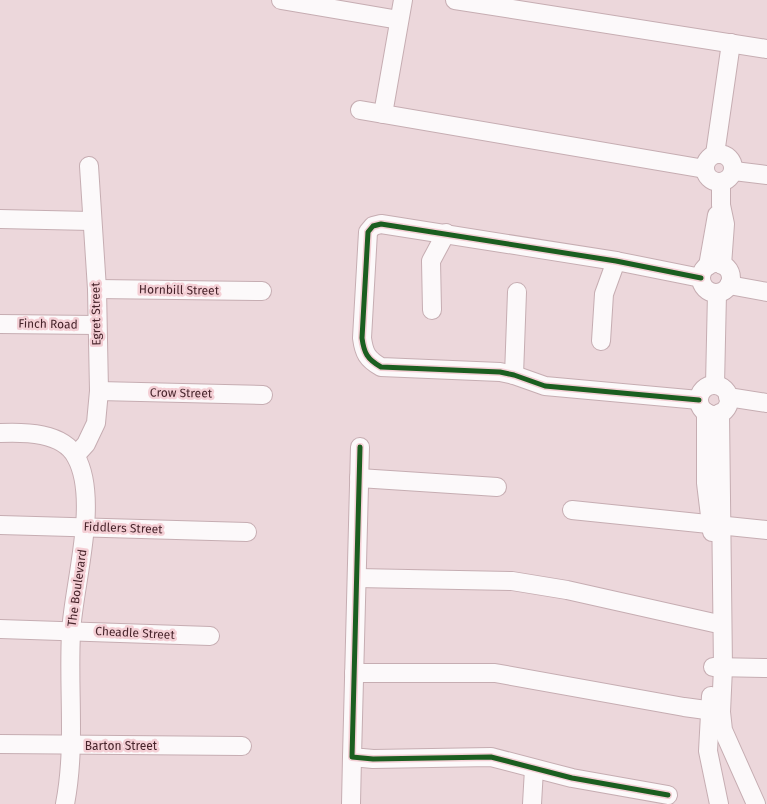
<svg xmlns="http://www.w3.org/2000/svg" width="767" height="804" font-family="'Fira Sans',sans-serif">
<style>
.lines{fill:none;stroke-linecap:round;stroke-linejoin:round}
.street-casing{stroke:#c6adb2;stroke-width:20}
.street{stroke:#fcf9fa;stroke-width:18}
.cycleway-casing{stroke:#f4cfd5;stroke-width:8}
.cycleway{stroke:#1b5e20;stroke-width:5}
.labels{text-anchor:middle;stroke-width:5;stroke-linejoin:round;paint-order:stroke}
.street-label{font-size:12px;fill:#47242b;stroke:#f4cfd5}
</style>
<rect width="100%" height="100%" fill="#ecd7db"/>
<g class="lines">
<defs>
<g id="street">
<path d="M281,0L399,20"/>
<path d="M455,0L767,49"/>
<path d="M360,110L705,169"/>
<path d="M383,114L403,0"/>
<circle cx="719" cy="168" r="14"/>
<path d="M715,154L731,43"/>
<path d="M734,171L767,175"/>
<path d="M721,183V205L725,224L722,265"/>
<path d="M0,219L91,221"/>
<circle cx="716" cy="278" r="15"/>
<path d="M708,266L717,215"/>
<path d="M729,285L767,292"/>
<path d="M97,289L262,291"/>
<path d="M432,310L431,261L446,233"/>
<path d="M0,324L96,325"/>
<path d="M601,341L604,294L616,261"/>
<path d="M514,375L517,292"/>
<path d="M715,385L717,293"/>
<circle cx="714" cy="400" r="15"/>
<path d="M99,391L263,395"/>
<path d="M728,397L767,403"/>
<path d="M699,400L545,386L514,375L500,372L381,367C367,359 364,353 362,338L368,232L373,226L381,224L616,261L701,278"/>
<path d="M706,412V483L712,532"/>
<path d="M720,413L723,668L721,712L723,730L756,804"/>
<path d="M0,433C24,432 63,432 76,457C100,500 73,586 71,633C68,691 76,747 65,804"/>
<path d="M360,447L352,757L373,759L491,757L572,778L668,795"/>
<path d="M76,455L86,444L96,423L99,391L97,289L89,166"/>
<path d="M359,478L497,487"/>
<path d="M572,510L767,530"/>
<path d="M0,525L247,532"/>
<path d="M357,578L512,581L567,590L714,623"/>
<path d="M0,629L210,636"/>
<path d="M713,667L767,668"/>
<path d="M354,673H495L684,707L721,712"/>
<path d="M711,696L708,751L719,804"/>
<path d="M0,744L242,746"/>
<path d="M351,804L352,757"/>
<path d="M532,804L534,769"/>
</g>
</defs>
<use href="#street" class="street-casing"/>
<use href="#street" class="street"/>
<defs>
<g id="cycleway">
<path d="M699,400L545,386L514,375L500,372L381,367C367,359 364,353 362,338L368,232L373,226L381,224L616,261L701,278"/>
<path d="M360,447L352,757L373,759L491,757L572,778L668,795"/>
</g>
</defs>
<use href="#cycleway" class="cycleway-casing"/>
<use href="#cycleway" class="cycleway"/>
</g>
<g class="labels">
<g class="street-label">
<text transform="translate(179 290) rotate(1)" y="4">Hornbill Street</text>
<text transform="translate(96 314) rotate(-91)" y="4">Egret Street</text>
<text transform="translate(48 324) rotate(1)" y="4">Finch Road</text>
<text transform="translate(181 393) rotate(1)" y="4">Crow Street</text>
<text transform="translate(123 528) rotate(2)" y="4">Fiddlers Street</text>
<text transform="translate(77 588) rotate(-82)" y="4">The Boulevard</text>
<text transform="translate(135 633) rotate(3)" y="4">Cheadle Street</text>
<text x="121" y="750">Barton Street</text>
</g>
</g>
</svg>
